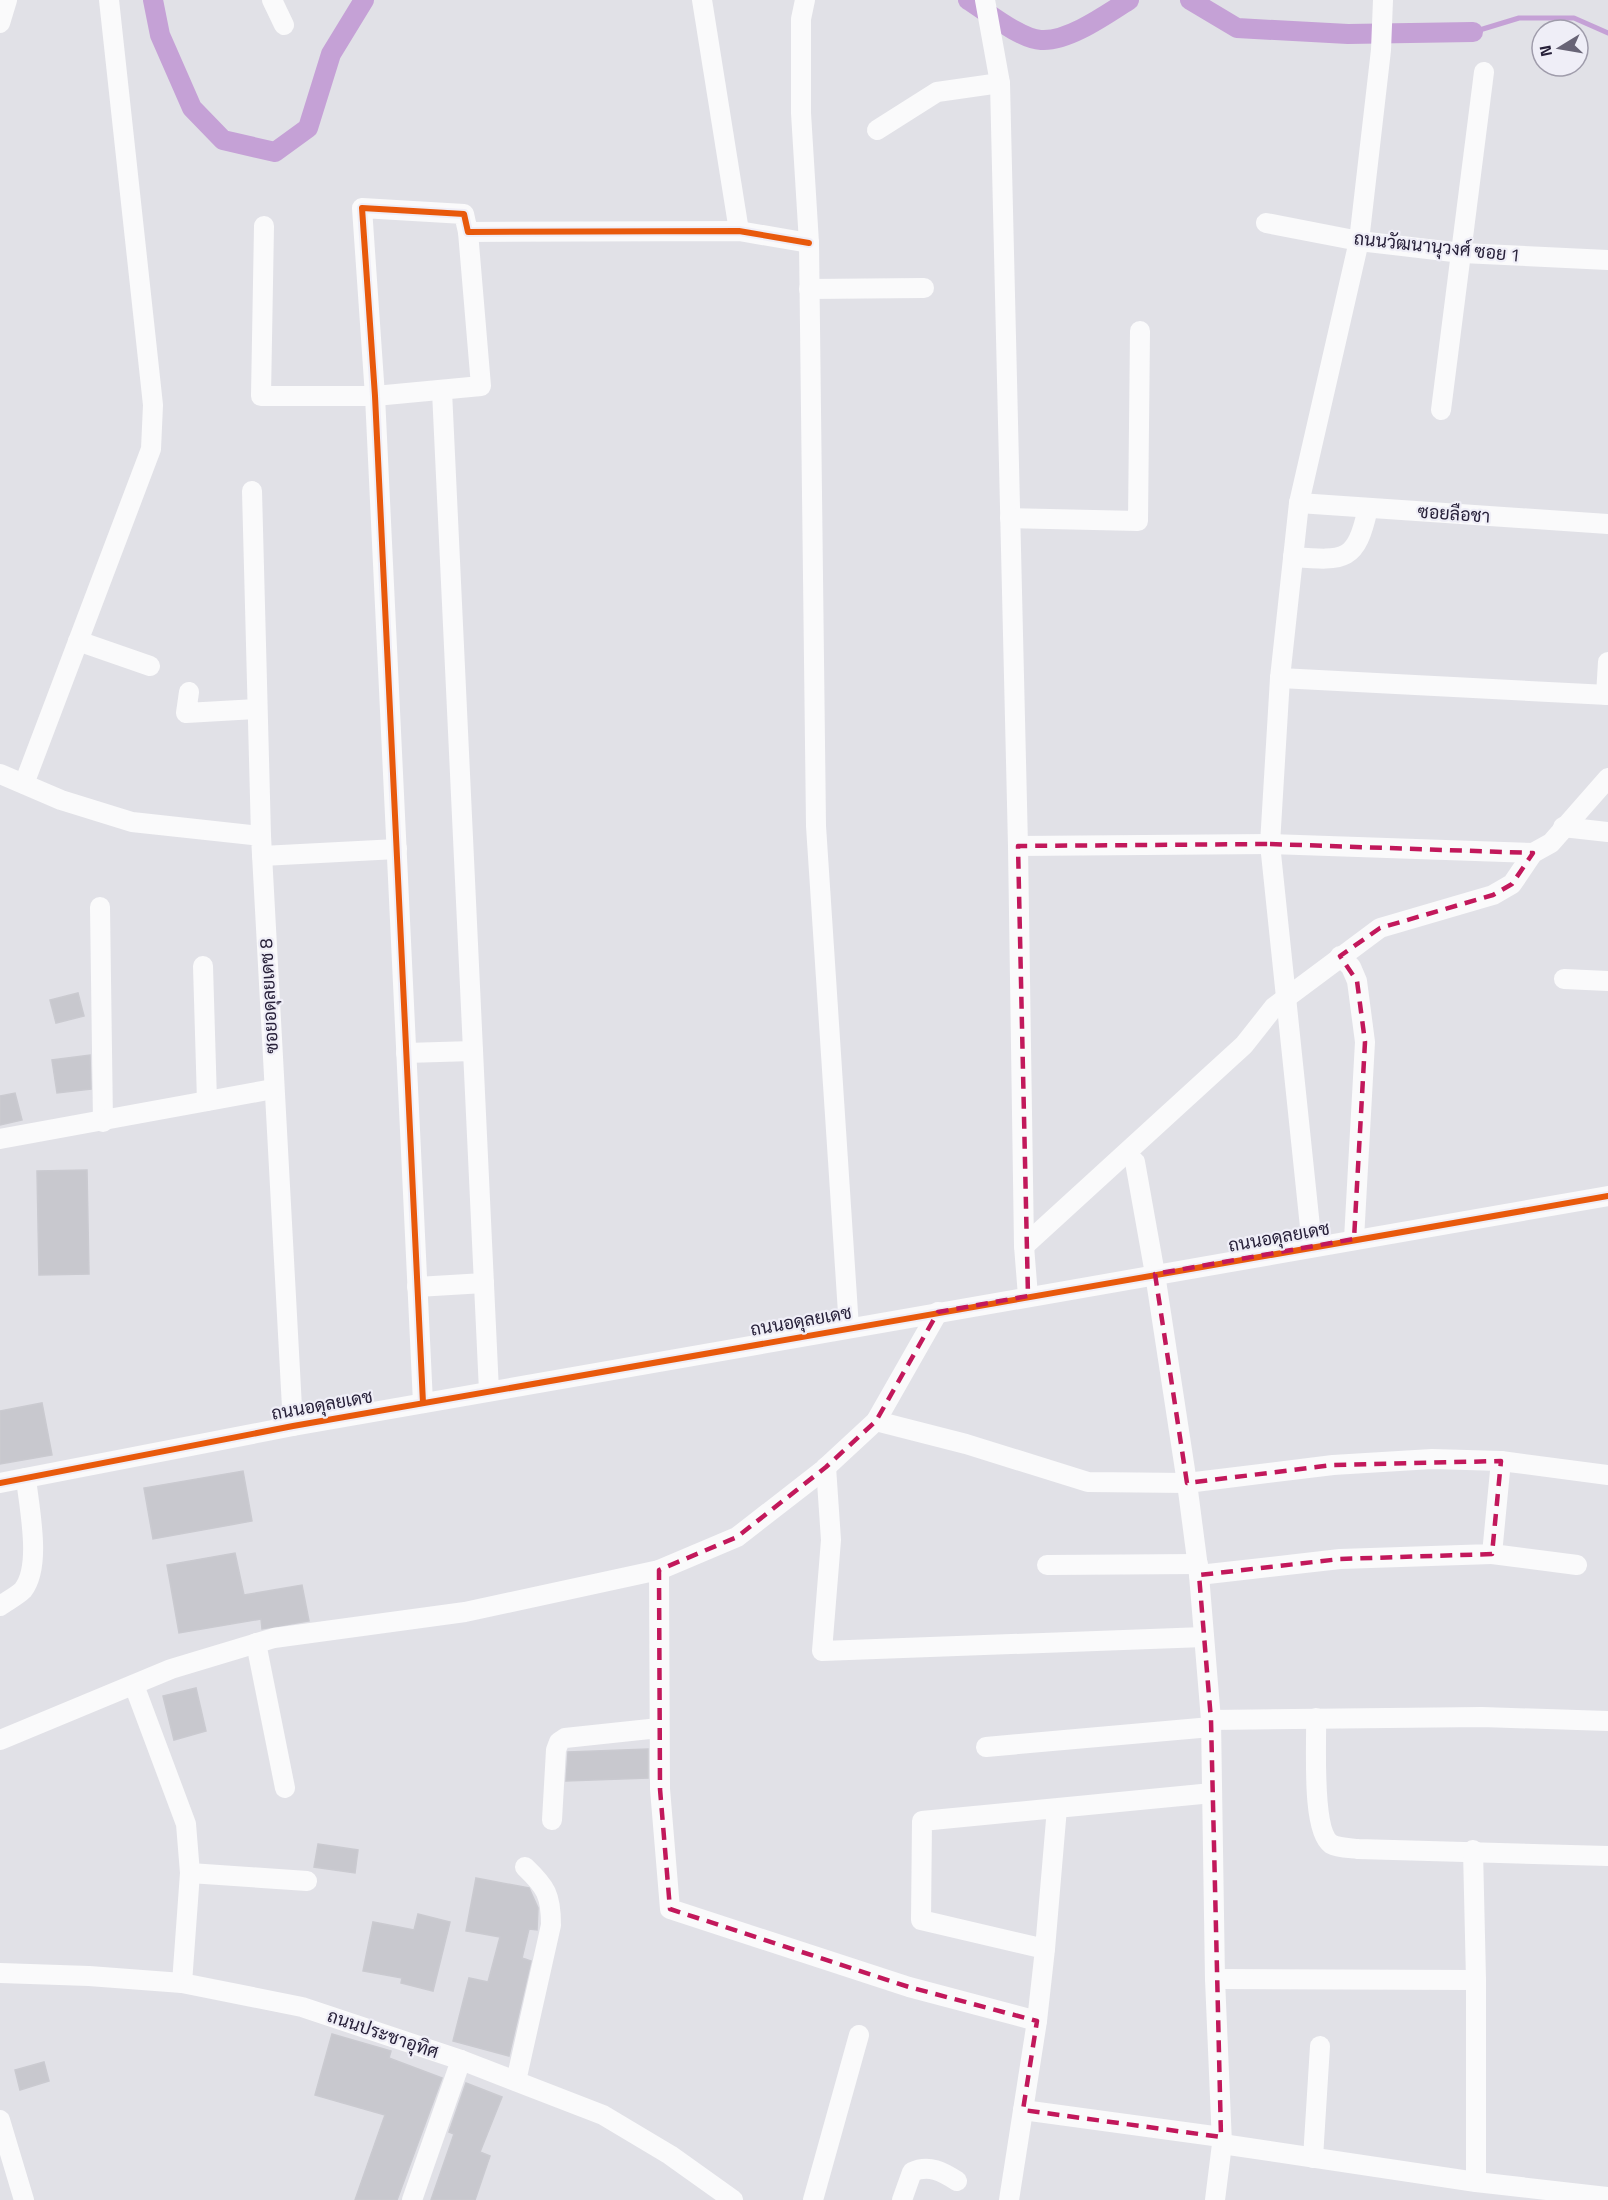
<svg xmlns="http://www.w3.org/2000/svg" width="1608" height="2200" font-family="'Titillium Web',Sarabun,sans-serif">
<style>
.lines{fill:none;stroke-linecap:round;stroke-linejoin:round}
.stream{stroke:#c5a1d6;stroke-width:5}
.canal{stroke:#c5a1d6;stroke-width:20}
.building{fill:#c8c8ce;stroke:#cacad0;stroke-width:1.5}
.minor{stroke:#fafafb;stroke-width:20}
.cycleway-casing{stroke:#efeef7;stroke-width:10}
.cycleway{stroke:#e8590c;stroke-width:6}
.marked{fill:none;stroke:#c2185b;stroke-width:4.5;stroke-dasharray:12 8;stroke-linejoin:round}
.labels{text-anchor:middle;stroke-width:4.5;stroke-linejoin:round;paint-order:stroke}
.street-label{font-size:18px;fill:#272039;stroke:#efeef7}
</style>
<rect width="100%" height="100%" fill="#e1e1e7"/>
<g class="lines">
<path class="stream" d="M1473,32L1519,18H1574L1608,33"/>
<g class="canal">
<path d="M153,0L160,35L192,108L223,140L275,152L308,128L331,54L364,0"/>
<path d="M968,0C986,11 1020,39 1041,40C1068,42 1107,14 1129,0"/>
<path d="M1190,0L1237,28L1348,34L1473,32"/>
</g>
</g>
<g class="building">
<path d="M78,993L84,1016L56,1023L50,1000Z"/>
<path d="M90,1055L91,1089L57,1093L52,1060Z"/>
<path d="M15,1093L22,1120L0,1125V1096Z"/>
<path d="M87,1170L89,1274L39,1275L37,1171Z"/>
<path d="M42,1403L52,1455L0,1464V1411Z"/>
<path d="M243,1471L252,1521L153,1539L144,1488Z"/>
<path d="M235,1553L244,1595L302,1585L309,1621L262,1629L261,1619L179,1633L167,1565Z"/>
<path d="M196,1688L206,1731L174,1740L163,1696Z"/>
<path d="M648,1749V1778L566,1781L568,1752Z"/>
<path d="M318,1844L358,1850L355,1873L314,1867Z"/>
<path d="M476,1878L529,1888L538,1908L537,1930L529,1929L522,1958L531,1961L509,2056L453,2041L469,1978L488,1982L500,1937L466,1931Z"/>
<path d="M418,1914L450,1922L433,1991L401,1983L402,1978L363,1971L373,1922L414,1930Z"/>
<path d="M332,2034L391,2051L389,2058L442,2078L397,2200H355L385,2115L315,2095Z"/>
<path d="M44,2062L49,2081L20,2090L15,2070Z"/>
<path d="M466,2083L502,2097L480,2152L490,2156L475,2200H431L454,2134L449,2132Z"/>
</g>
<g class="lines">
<g class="minor">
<path d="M272,0L284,25"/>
<path d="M702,0L739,231"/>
<path d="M805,0L801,19V113L809,243L816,826L849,1328"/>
<path d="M985,0L1000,83L1018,846L1024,1246L1028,1296"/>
<path d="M0,23L7,0"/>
<path d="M877,130L937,92L1000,83"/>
<path d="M1266,223L1359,241L1462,253L1608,260"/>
<path d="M264,226L261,396H375L481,386L468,232"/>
<path d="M809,289L924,288"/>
<path d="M442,391L489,1391"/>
<path d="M1441,410L1484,72"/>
<path d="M252,491L261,836"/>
<path d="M1299,503L1608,524"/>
<path d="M1010,518L1138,521L1140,331"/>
<path d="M1293,557C1346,561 1356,562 1368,508"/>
<path d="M78,641L150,666"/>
<path d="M1280,678L1608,695"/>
<path d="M189,692L186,713L257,709"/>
<path d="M1606,695L1608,662"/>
<path d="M0,774L61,800L132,822L261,836L293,1426"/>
<path d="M24,784L151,449L153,405L109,0"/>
<path d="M1563,827L1608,832"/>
<path d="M1018,846L1270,844L1533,853L1551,843L1608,778"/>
<path d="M262,856L397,849"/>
<path d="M100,907L103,1122"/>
<path d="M1340,956L1351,967L1357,981L1365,1042L1354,1239"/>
<path d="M203,966L207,1101"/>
<path d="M1564,979L1608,981"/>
<path d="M406,1053L473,1051"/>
<path d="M0,1139L273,1089"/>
<path d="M1135,1162L1155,1274L1187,1483L1199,1575L1211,1720L1215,1979L1222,2144L1215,2200"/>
<path d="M1024,1246L1244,1045L1274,1007L1380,928L1493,895L1512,884L1533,853"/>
<path d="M1312,1246L1270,844L1280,678L1299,503L1359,241L1381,50L1383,0"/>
<path d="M417,1287L484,1283"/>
<path d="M423,1403L375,396L362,208L464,214L468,232L739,231L809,243"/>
<path d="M876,1421L966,1444L1088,1482L1187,1483L1333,1465L1432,1459L1501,1461L1608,1475"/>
<path d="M826,1467L831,1540L822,1651L1204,1637"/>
<path d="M0,1483L293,1426L1608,1196"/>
<path d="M1492,1554L1577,1565"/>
<path d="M1047,1565L1198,1564"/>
<path d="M659,1570L660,1789L670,1909L909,1987L1037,2021L1009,2200"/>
<path d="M1199,1575L1340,1559L1492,1554L1501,1461"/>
<path d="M0,1606C7,1601 17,1596 23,1590C42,1566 29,1508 26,1478"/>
<path d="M256,1643L285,1788"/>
<path d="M134,1685L186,1824L190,1873L182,1983"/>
<path d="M1316,1718C1317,1744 1311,1830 1331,1844C1338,1848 1351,1848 1358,1849L1608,1856"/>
<path d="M1211,1720L1482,1717L1608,1721"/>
<path d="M0,1740L171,1669L274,1638L465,1612L659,1570L737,1537L822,1471L876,1421L938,1312"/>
<path d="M986,1747L1211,1727"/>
<path d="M1057,1808L1045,1949L921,1920L922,1821L1212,1793"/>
<path d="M552,1820L556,1750L559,1742L565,1738L659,1728"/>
<path d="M1473,1850L1476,1980"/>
<path d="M190,1873L307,1881"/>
<path d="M0,1973L89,1976L182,1983L302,2007L461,2060L603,2115L670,2155L733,2200"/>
<path d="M1215,1979L1476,1980V2182"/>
<path d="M1037,2021L1045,1949"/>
<path d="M516,2081L551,1925C551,1895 546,1887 525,1867"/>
<path d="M1023,2110L1221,2137"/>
<path d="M0,2120L24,2200"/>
<path d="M1222,2144L1476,2182L1608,2197"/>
<path d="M1313,2158L1320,2046"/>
<path d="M412,2200L461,2060"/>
<path d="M813,2200L859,2035"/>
<path d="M902,2200L912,2172C929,2164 943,2172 957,2181"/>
</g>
<defs>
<g id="cycleway">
<path d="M423,1403L375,396L362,208L464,214L468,232L739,231L809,243"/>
<path d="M0,1483L293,1426L1608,1196"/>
</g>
</defs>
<use href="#cycleway" class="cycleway-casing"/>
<use href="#cycleway" class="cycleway"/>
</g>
<path class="marked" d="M1270,844L1533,853L1512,884L1493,895L1380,928L1340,956L1357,981L1365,1042L1354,1239L1155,1274L1187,1483L1333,1465L1501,1461L1492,1554L1340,1559L1199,1575L1211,1720L1221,2137L1023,2110L1037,2021L909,1987L670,1909L660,1789L659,1570L737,1537L826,1467L876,1421L938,1312L1028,1296L1018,846Z"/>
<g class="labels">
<g class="street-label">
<text transform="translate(1437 247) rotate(6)" y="6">ถนนวัฒนานุวงศ์ ซอย 1</text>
<text transform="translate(1454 514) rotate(4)" y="6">ซอยลือชา</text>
<text transform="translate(269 996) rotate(-93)" y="6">ซอยอดุลยเดช 8</text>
<text transform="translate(1279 1237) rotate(-10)" y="6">ถนนอดุลยเดช</text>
<text transform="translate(801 1321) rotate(-10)" y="6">ถนนอดุลยเดช</text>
<text transform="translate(322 1405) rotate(-10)" y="6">ถนนอดุลยเดช</text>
<text transform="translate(383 2034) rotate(19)" y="6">ถนนประชาอุทิศ</text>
</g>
</g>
<g transform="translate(1560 48) rotate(259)"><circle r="28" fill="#efeef7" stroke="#9f9cab" stroke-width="1.5"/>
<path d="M0-4.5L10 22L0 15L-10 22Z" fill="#686476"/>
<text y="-9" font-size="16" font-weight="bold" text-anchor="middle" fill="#272039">N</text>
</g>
</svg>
